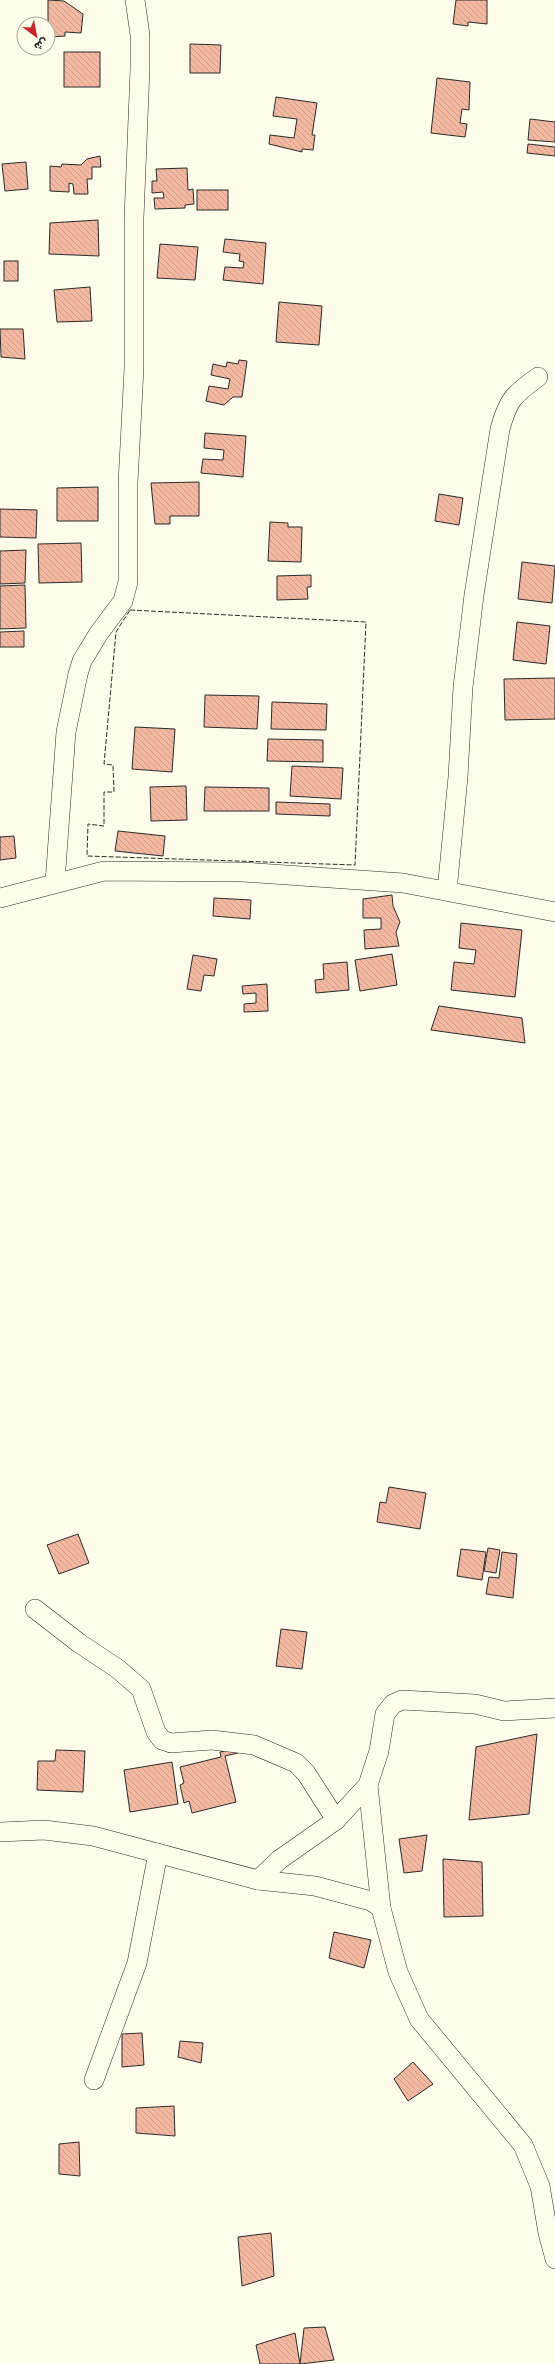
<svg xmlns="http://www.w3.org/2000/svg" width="555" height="2364" font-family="Rubik,'Noto Sans Arabic',sans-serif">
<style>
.building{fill:url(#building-back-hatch);stroke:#2b2b2b}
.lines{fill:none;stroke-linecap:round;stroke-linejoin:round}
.minor-casing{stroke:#2b2b2b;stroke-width:20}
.minor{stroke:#fdfbea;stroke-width:19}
.fence{stroke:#2b2b2b;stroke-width:1;stroke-dasharray:5 2;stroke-linecap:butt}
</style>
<defs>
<pattern id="building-back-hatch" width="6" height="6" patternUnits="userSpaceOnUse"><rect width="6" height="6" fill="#f2b8a0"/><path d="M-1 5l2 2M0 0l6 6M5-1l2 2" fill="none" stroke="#d09e8a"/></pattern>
</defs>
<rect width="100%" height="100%" fill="#fdfbea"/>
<g class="building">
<path d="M48,0L64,1L83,14L81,33L65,32V36L48,37Z"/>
<path d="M456,0H487V24L468,22V26L453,24Z"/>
<path d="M190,44L221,45L220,73H190Z"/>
<rect x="64" y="52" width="36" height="35"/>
<path d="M437,78L470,82L469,110L462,109L460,123L467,124L465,137L431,133Z"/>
<path d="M276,97L317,103L312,135H315L313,150L302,149V152L269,144L270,135L294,138L297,119L273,116Z"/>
<path d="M530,119L555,122V142L528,140Z"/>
<path d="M528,144L555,147V156L527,153Z"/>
<path d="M100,156L101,167H92V179H87L88,194H74L73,184L69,183V192L50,191V166L61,167L62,164L81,165L87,159Z"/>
<path d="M26,162L28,189L5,191L2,164Z"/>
<path d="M187,168L188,190L193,189L194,204L185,205V208L155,209L154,198H164L163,192L152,193V181H157L156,169Z"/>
<rect x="197" y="190" width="31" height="20"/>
<path d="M98,220L99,256L49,254L50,223Z"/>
<path d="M225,239L266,243L263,284L223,280L225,267L243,268L244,262L239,261L240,254L223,252Z"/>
<path d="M160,244L198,247L195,280L157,278Z"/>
<rect x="4" y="261" width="14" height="20"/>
<path d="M90,287L92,321L57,322L54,290Z"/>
<path d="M279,302L322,306L319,345L276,342Z"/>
<path d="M0,329H23L25,359L1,357Z"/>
<path d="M239,360L247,361L242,397H233L224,405L206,401L209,386L228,389L230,379L211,375L213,364L226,367L227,362L238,364Z"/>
<path d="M205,433L246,436L243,477L201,473L203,459L223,460L224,450L204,448Z"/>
<path d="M199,482V516H170V524H155L151,483Z"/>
<path d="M98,487V521H57V488Z"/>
<path d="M439,494L463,498L459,525L435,521Z"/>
<path d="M0,509L37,510L36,538L0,537Z"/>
<path d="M270,522L288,523V527H302L301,562L268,561Z"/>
<path d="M81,543L82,582L39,583L38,544Z"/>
<path d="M26,550L25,583L0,584V551Z"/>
<path d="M522,562L555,566L552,603L518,599Z"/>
<path d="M311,575V587H307L308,599L277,600V576Z"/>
<path d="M25,585L26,628L0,629V586Z"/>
<path d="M517,622L550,626L546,664L513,660Z"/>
<path d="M24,631V647H0V632Z"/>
<path d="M555,678V719L505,720L504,679Z"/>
<path d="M205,695L259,696L257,729L204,727Z"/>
<path d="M272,702L327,704L326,730L271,729Z"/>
<path d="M135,727L175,729L172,772L132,769Z"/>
<path d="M268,739L323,740V762L267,761Z"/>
<path d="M292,766L343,768L341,799L290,796Z"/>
<path d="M186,786L187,820L151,821L150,787Z"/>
<path d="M205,787L269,788V811H204Z"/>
<path d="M276,802L330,804V816L276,814Z"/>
<path d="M118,831L165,836L163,856L115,851Z"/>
<path d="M14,836L16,858L0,860V837Z"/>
<path d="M392,895L393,906L400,922L396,932L399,946L365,949L364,930L381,929V918H363V899Z"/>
<path d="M214,898L251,900L250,919L213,916Z"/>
<path d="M461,923L522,930L515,997L451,990L454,962L474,964L476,950L459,948Z"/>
<path d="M392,954L397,985L360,991L355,960Z"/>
<path d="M193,955L217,959L214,976L204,975L201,991L187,989Z"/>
<path d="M347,962L349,990L316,993L315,980L324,979L323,964Z"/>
<path d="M267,984L268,1011L244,1012V1004L256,1003V993L243,994L242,986Z"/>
<path d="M439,1006L522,1018L525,1043L431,1030Z"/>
<path d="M389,1487L426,1493L420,1529L377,1522L380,1502L386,1503Z"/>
<path d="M78,1534L89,1563L59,1574L47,1545Z"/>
<path d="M488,1548L500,1550L496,1573L484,1571Z"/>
<path d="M461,1549L486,1552L482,1580L457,1576Z"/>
<path d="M502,1552L517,1554L513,1598L486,1594L489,1577L499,1578Z"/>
<path d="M281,1629L307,1632L302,1669L276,1666Z"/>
<path d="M537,1734L529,1814L469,1820L476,1747Z"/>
<path d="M237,1748L238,1753L225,1756L236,1802L192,1813L189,1801L184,1803L180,1785L184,1783L180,1767L221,1757L220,1752Z"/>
<path d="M56,1750L85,1751L83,1792L37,1790L38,1761H55Z"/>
<path d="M172,1762L178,1804L130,1812L124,1770Z"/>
<path d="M427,1835L422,1871L404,1873L399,1839Z"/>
<path d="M443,1859L482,1862L483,1916L444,1917Z"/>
<path d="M334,1932L371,1940L364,1968L329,1958Z"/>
<path d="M142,2033L144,2065L122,2067V2034Z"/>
<path d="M180,2041L203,2043L201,2063L178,2057Z"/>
<path d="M413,2062L433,2084L408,2101L394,2079Z"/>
<path d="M174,2106L175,2136L136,2133V2108Z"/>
<path d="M79,2142L80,2176L59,2174V2144Z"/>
<path d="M271,2233L274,2276L242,2286L238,2237Z"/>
<path d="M325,2327L334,2360L300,2364L304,2328Z"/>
<path d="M295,2333L300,2364H260L256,2345Z"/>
</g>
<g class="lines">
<defs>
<g id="minor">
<path d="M55,882L66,732L78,674L82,661L99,633L123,601L128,582V483L134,368V218L140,69V35L135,0"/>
<path d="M447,891L458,777L463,687L474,595L500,429C508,400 513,395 538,377"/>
<path d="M0,898L104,871L243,872L403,883L555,912"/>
<path d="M35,1609L79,1643L118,1669L141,1689L156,1732L162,1740L171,1743L212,1740L254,1745L296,1763L306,1773L336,1820"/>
<path d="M368,1785L381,1908"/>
<path d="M0,1832L44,1830L93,1836L258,1880L315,1886L371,1901L381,1908L398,1972L419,2019L523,2145L540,2186L548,2233L555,2259"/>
<path d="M258,1880L279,1860L336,1820L368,1785L379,1751L385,1714L393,1704L402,1700L475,1704L504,1711L555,1708"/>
<path d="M94,2080L137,1963L158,1853"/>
</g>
</defs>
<use href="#minor" class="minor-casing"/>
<use href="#minor" class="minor"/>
<path class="fence" d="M130,610L366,622L355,865L87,856L88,824L104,826V792H114L113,765L104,764L116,632Z"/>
</g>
<g transform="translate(36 36) rotate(148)"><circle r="19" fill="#fdfbea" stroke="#a9a89e"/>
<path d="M0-3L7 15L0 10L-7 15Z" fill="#c62828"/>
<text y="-6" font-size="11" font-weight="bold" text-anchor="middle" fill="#2b2b2b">ش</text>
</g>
</svg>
